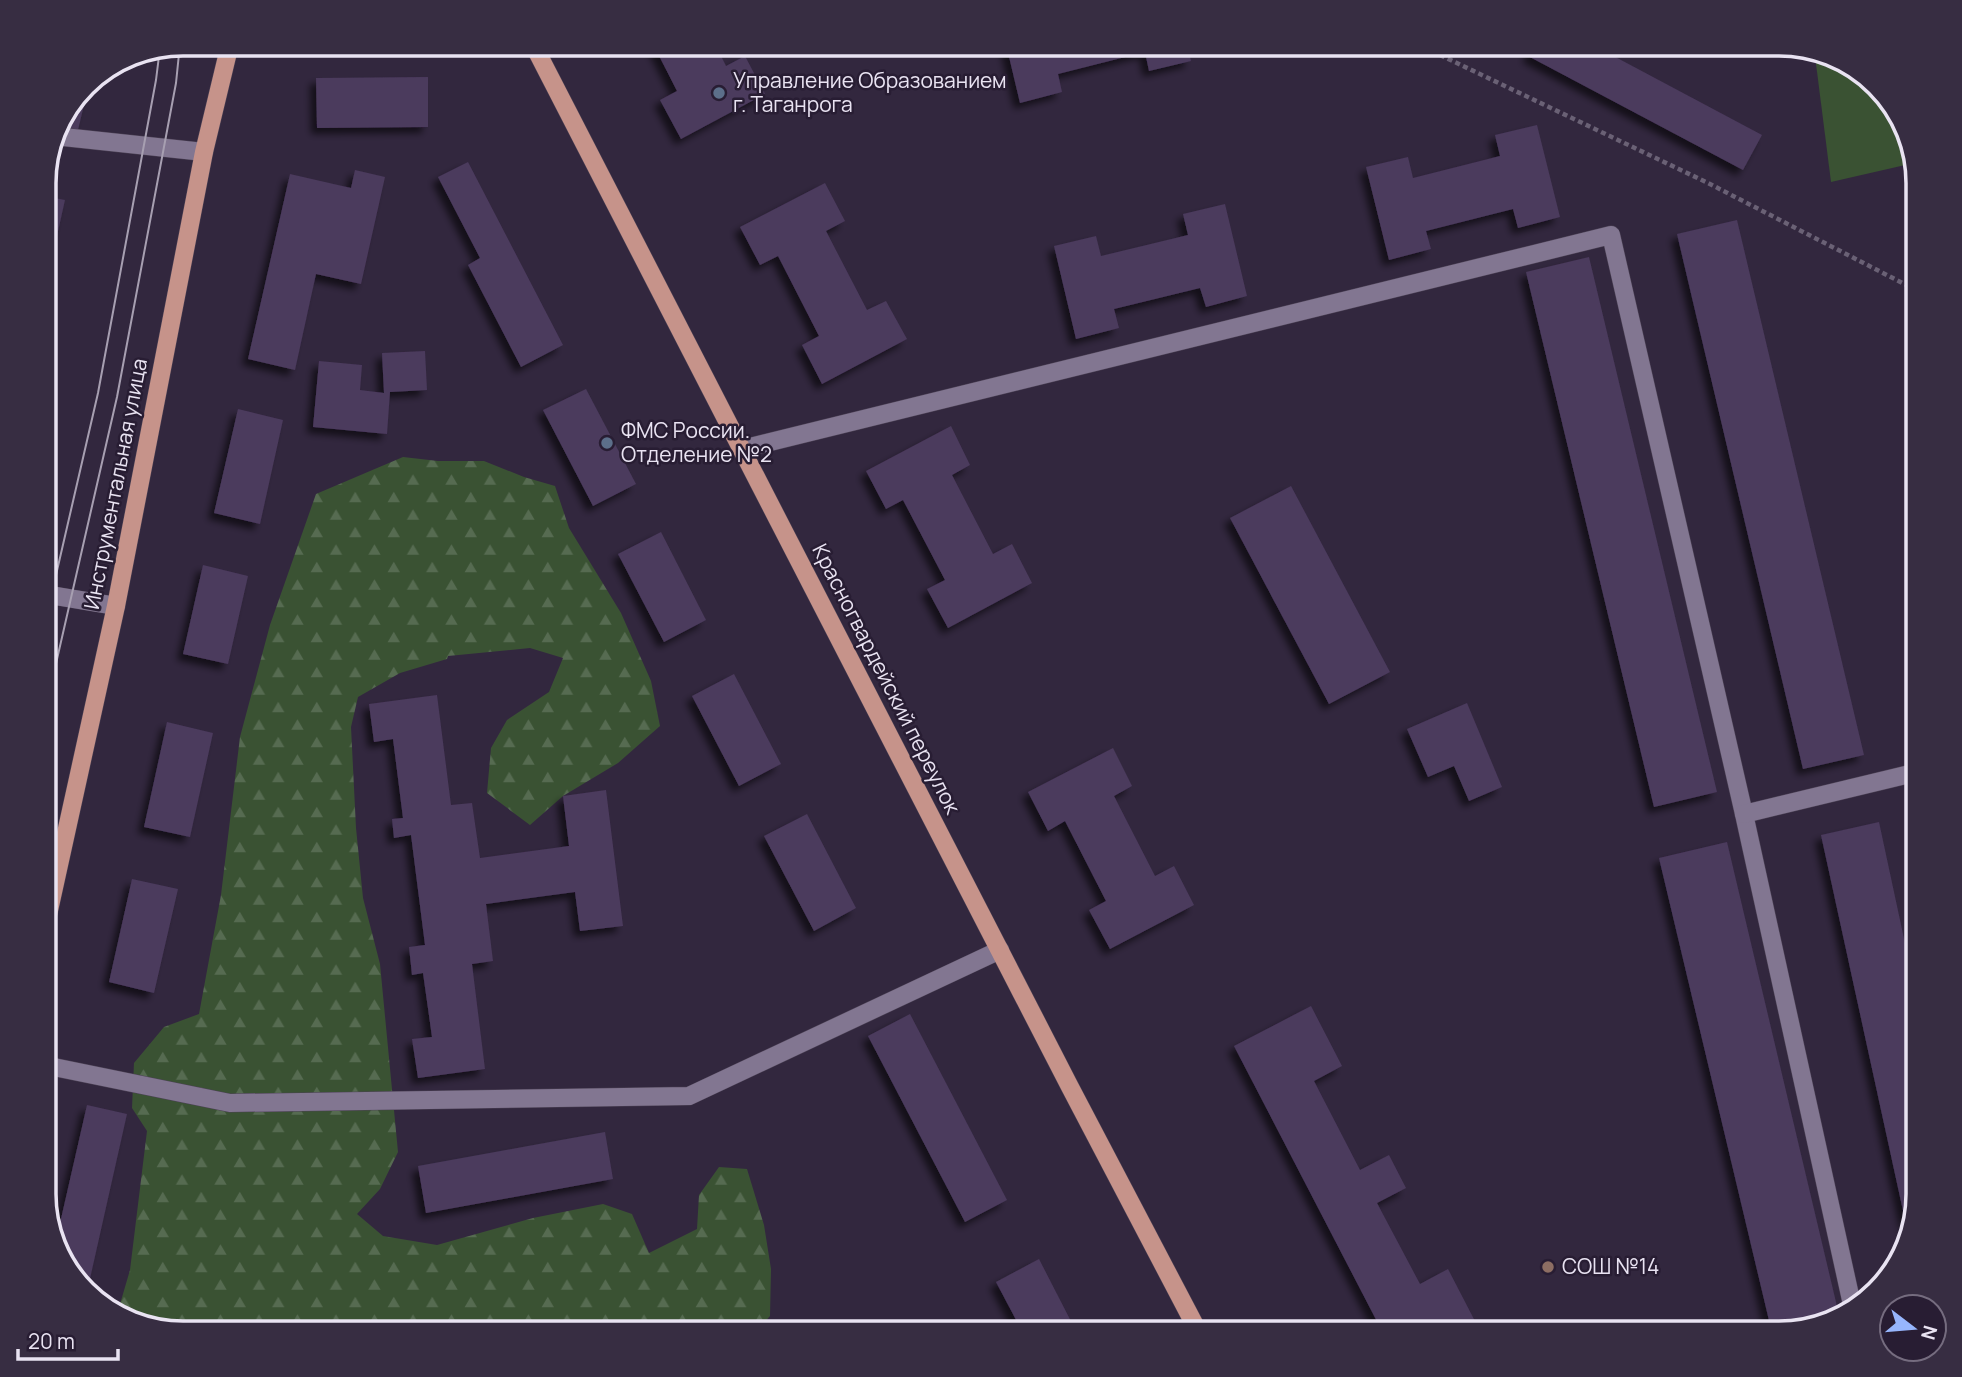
<svg xmlns="http://www.w3.org/2000/svg" width="1962" height="1377" font-family="Manrope,sans-serif">
<style>
.green{fill:#3a5233}
.forest{fill:url(#forest-firs)}
.building{fill:#4b3a5d;filter:url(#shadow)}
.lines{fill:none;stroke-linecap:round;stroke-linejoin:round}
.minor-casing{stroke:#4c4255;stroke-width:19}
.major-casing{stroke:#4c4255;stroke-width:19}
.path{stroke:#6a6175;stroke-width:4.5;stroke-dasharray:5 3.5;stroke-linecap:butt}
.minor{stroke:#827691;stroke-width:18}
.major{stroke:#c6938a;stroke-width:18}
.tram{stroke:#a79fb1;stroke-width:2}
.service-dot{fill:#5c6f8a;stroke:#281d33;stroke-width:2.5}
.education-dot{fill:#8d6e63;stroke:#281d33;stroke-width:2.5}
.labels{text-anchor:middle;stroke-width:5;stroke-linejoin:round;paint-order:stroke}
.poi-label{font-size:21px;fill:#e9e3f2;stroke:#281d33;text-anchor:start}
.street-label{font-size:21px;fill:#e9e3f2;stroke:#281d33}
.rim{fill:none;stroke:#e9e3f2;stroke-width:3.5}
</style>
<defs>
<pattern id="forest-firs" width="22" height="20" patternUnits="userSpaceOnUse" patternTransform="scale(1.75)"><rect width="22" height="20" fill="#3a5233"/><path d="M5 1l3.5 6h-7zM16 11l3.5 6h-7z" fill="#566b51"/></pattern>
<filter id="shadow"><feDropShadow dx="-6" dy="6" stdDeviation="3.5" flood-color="#0009"/></filter>
</defs>
<rect width="100%" height="100%" fill="#32273e"/>
<path class="green" d="M1815,56L1864,72L1904,121L1914,163L1831,182Z"/>
<path class="forest" d="M403,457L438,461H484L524,477L555,486L569,528L621,613L651,681L660,726L618,763L563,796L530,825L487,793L491,748L507,720L549,692L563,658L530,648L448,656L447,659L400,673L358,697L351,727L356,828L363,898L380,964L398,1152L380,1189L357,1214L383,1236L437,1245L533,1218L603,1204L632,1214L649,1253L697,1229L699,1195L719,1167L747,1169L764,1225L771,1269L770,1316L755,1333H182L118,1311L130,1270L147,1131L132,1108L134,1063L164,1027L199,1014L221,895L240,737L270,625L316,494Z"/>
<g class="building">
<path d="M653,44H715L726,66L745,56L765,94L681,139L660,100L677,91Z"/>
<path d="M1006,44H1187L1191,61L1149,71L1145,52L1058,74L1062,92L1020,103Z"/>
<path d="M1535,44H1591L1762,135L1743,170L1528,56Z"/>
<path d="M428,77V127L317,128L316,78Z"/>
<path d="M90,80L78,130L57,125L58,121Z"/>
<path d="M1537,125L1560,217L1518,228L1513,209L1426,231L1431,249L1389,260L1366,167L1408,157L1413,178L1500,156L1495,135Z"/>
<path d="M468,162L563,345L521,367L468,265L480,258L438,177Z"/>
<path d="M355,170L385,177L361,284L316,274L295,370L248,359L290,174L351,188Z"/>
<path d="M825,183L845,221L826,231L867,310L886,301L907,339L822,384L802,345L819,336L778,256L760,265L740,227Z"/>
<path d="M44,196L65,200L45,290H44Z"/>
<path d="M1225,204L1247,296L1206,307L1200,288L1114,309L1119,328L1076,339L1054,246L1096,236L1101,256L1188,235L1183,214Z"/>
<path d="M1737,220L1864,755L1803,769L1677,234Z"/>
<path d="M1589,257L1717,792L1654,807L1526,272Z"/>
<path d="M425,351L427,390L390,392L387,434L313,427L319,361L362,365L360,390L384,393L382,353Z"/>
<path d="M586,389L636,484L593,506L543,410Z"/>
<path d="M238,409L283,420L260,524L214,513Z"/>
<path d="M951,426L970,465L952,475L993,554L1012,544L1032,583L948,628L927,589L945,580L903,500L886,509L866,471Z"/>
<path d="M1291,486L1390,672L1329,704L1230,518Z"/>
<path d="M661,532L706,620L664,642L618,554Z"/>
<path d="M203,565L248,576L228,664L183,654Z"/>
<path d="M734,674L781,764L739,786L692,696Z"/>
<path d="M437,695L451,805L472,803L480,858L569,846L563,796L606,790L623,926L580,931L575,892L486,904L493,961L472,964L485,1069L418,1078L412,1039L432,1037L423,973L412,975L409,947L425,945L411,835L394,838L392,819L403,818L393,739L374,742L369,704Z"/>
<path d="M1467,703L1502,787L1469,801L1454,766L1428,777L1407,729Z"/>
<path d="M167,722L213,733L190,837L144,827Z"/>
<path d="M1113,748L1132,786L1114,796L1155,876L1174,866L1194,905L1110,949L1089,910L1106,901L1065,821L1048,831L1028,792Z"/>
<path d="M807,814L856,908L814,931L764,836Z"/>
<path d="M1879,822L1918,1004V1195L1907,1229L1821,835Z"/>
<path d="M1727,842L1840,1319L1779,1333H1772L1659,858Z"/>
<path d="M132,879L178,889L154,993L109,982Z"/>
<path d="M1311,1006L1342,1066L1314,1081L1360,1170L1389,1155L1406,1188L1377,1203L1420,1284L1448,1269L1477,1325L1461,1333H1383L1234,1046Z"/>
<path d="M910,1014L1007,1200L965,1222L868,1036Z"/>
<path d="M87,1105L127,1114L87,1292L58,1256L55,1245Z"/>
<path d="M605,1132L613,1179L426,1213L418,1166Z"/>
<path d="M1039,1259L1077,1333H1023L996,1282Z"/>
</g>
<g class="lines">
<defs>
<g id="minor">
<path d="M54,136L204,152"/>
<path d="M742,449L1611,235L1744,814L1853,1309"/>
<path d="M44,594L116,606"/>
<path d="M1744,814L1918,772"/>
<path d="M44,1065L230,1103L689,1096L1000,950"/>
</g>
<g id="major">
<path d="M533,44L1070,1087L1199,1333"/>
<path d="M44,933L116,606L204,152L230,44"/>
</g>
</defs>
<use href="#minor" class="minor-casing"/>
<use href="#major" class="major-casing"/>
<path class="path" d="M1417,44L1708,183L1918,291"/>
<use href="#minor" class="minor"/>
<use href="#major" class="major"/>
<g class="tram">
<path d="M44,627L98,393L156,80L160,48"/>
<path d="M44,716L117,397L176,83L180,44"/>
</g>
</g>
<g class="service-dot">
<circle cx="719" cy="93" r="7"/>
<circle cx="607" cy="443" r="7"/>
</g>
<circle class="education-dot" cx="1548" cy="1267" r="7"/>
<g class="labels">
<g class="poi-label">
<text x="733" y="88">Управление Образованием<tspan x="733" dy="24">г. Таганрога</tspan></text>
<text x="621" y="438">ФМС России.<tspan x="621" dy="24">Отделение №2</tspan></text>
<text x="1562" y="1274">СОШ №14</text>
</g>
<g class="street-label">
<text transform="translate(116 484) rotate(-79)" y="7">Инструментальная улица</text>
<text transform="translate(886 679) rotate(63)" y="7">Красногвардейский переулок</text>
</g>
</g>
<path d="M0 0H1962V1377H0ZM183 56H1779A127 127 0 0 1 1906 183V1194A127 127 0 0 1 1779 1321H183A127 127 0 0 1 56 1194V183A127 127 0 0 1 183 56Z" fill="#372d42" fill-rule="evenodd"/>
<path class="rim" d="M183 56H1779A127 127 0 0 1 1906 183V1194A127 127 0 0 1 1779 1321H183A127 127 0 0 1 56 1194V183A127 127 0 0 1 183 56Z"/>
<g transform="translate(1913 1328) rotate(106)"><circle r="33" fill="#281d33" stroke="#756c7f" stroke-width="2"/>
<path d="M0-5L12 26L0 18L-12 26Z" fill="#97b6fd"/>
<text y="-10" font-size="19" font-weight="bold" text-anchor="middle" fill="#e9e3f2">N</text>
</g>
<path d="M18 1349v10h100v-10" fill="none" stroke="#e9e3f2" stroke-width="3.5"/>
<text x="28" y="1349" font-size="21" fill="#e9e3f2" stroke="#281d33" stroke-width="5" paint-order="stroke">20 m</text>
</svg>
